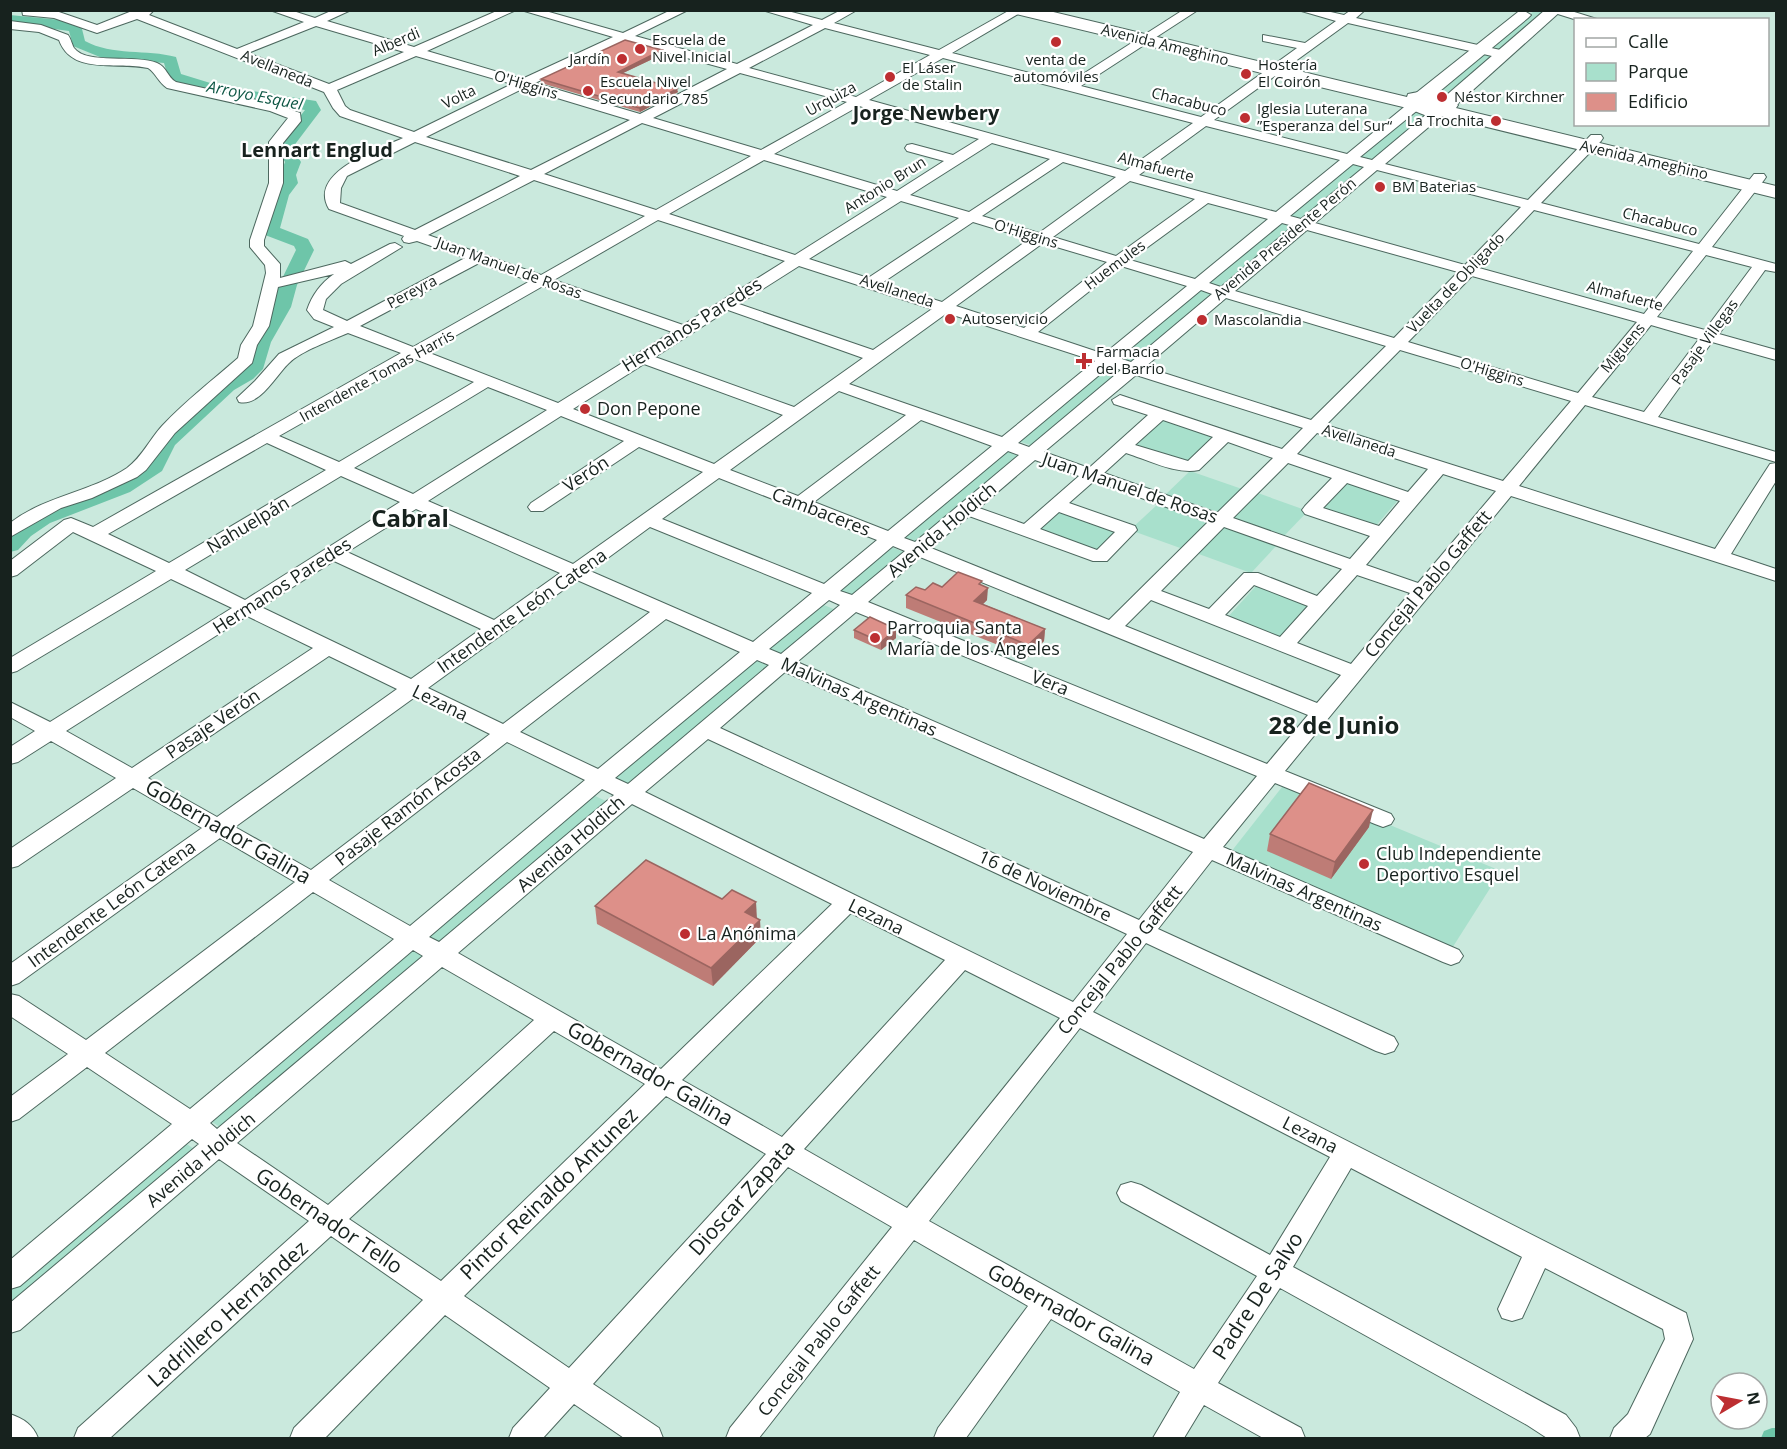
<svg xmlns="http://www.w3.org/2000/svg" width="1787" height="1449" font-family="'Open Sans',sans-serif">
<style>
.green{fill:#a8e0cc}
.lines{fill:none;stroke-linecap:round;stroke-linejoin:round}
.canal{fill:#6ec5a9;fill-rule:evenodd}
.river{fill:#6ec5a9;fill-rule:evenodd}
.minor-casing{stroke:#4d685f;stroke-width:2}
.major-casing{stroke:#4d685f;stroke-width:2}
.highway-casing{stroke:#4d685f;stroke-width:2}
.minor{fill:#fff;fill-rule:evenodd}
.major{fill:#fff;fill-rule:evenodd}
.highway{fill:#fff;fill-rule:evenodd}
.wall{fill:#be7c76}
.shaded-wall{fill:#9b6560}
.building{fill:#dd9089;stroke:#9b6560;stroke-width:1.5}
.poi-dot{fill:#bd2e31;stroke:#fff;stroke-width:2}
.labels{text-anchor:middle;stroke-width:4.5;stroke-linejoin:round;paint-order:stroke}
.far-poi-label{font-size:15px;fill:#17221e;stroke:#fff;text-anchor:start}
.far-street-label{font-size:15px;fill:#17221e;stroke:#fff}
.far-water-label{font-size:16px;font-style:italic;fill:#0e5745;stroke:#fff}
.street-label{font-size:18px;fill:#17221e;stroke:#fff}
.poi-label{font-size:18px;fill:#17221e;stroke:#fff;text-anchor:start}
.far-district-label{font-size:20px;font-weight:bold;fill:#17221e;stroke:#fff}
.near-street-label{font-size:21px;fill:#17221e;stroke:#fff}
.district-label{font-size:24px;font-weight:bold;fill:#17221e;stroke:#fff}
</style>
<rect width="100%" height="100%" fill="#cae9dd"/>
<g class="green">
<path d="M1534,11L1548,12L1502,52L1488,49Z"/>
<path d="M1483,52L1497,55L1446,98L1432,95Z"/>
<path d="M1415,110L1429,113L1372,163L1357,159Z"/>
<path d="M1350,163L1365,167L1301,222L1286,217Z"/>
<path d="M1278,222L1293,226L1222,287L1206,283Z"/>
<path d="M1199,289L1214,294L1134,363L1118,358Z"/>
<path d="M1105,370L1119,375L1033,446L1018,441Z"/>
<path d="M1161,419L1216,437L1187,465L1131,446Z"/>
<path d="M1004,449L1021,455L916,545L898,538Z"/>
<path d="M1190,471L1242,489L1217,515L1164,496Z"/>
<path d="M1349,482L1399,499L1374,528L1322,510Z"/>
<path d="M1255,492L1308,511L1283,537L1229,518Z"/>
<path d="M1158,504L1210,522L1183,549L1130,530Z"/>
<path d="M1057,510L1118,533L1096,553L1034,530Z"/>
<path d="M1223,526L1277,545L1251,573L1196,553Z"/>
<path d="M889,546L906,553L854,596L837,589Z"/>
<path d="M1256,586L1310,606L1280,639L1226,619Z"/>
<path d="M819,603L836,610L780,658L762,650Z"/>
<path d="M753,658L771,666L630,786L611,777Z"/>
<path d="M1286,782L1501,871L1449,953L1227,857Z"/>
<path d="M591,794L610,803L442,947L423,936Z"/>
<path d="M408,948L428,959L226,1131L206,1118Z"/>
<path d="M181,1140L201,1154L11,1316V1284Z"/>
</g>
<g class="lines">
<path class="canal" d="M1772,1428H1776V1438H1761L1764,1431Z"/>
<path class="river" d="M10,15L61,20L81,25L85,41C112,56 147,49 176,57L181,74L220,86L316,101L321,110L296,143L294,151L301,162L296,175L298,183L289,195L280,228L308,239L314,250L297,285L291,307L271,342L263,369L253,379L234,390L175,445L162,471L130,492L50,523L31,536L18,550L10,552V531L34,513L114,482L145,462L159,438L220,382L239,371L246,363L251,342L273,307L279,285L296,250L294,246L265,235L262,231L271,195L280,183V175L285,162L278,151L280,142L305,110L218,95L169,80L164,63L100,57L73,46L69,31L10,23Z"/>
<defs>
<g id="minor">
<path d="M22,10L56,11L97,25L132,11L154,10L149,15L237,49L304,22L270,10H290L315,18L333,10H351L327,21L414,47L499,10H516L427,51L522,79L613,37L521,10H542L623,33L671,10H688L635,36L737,64L813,25L762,10H784L822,20L841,10H857L834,23L939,50L1010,10H1025L952,53L1069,83L1183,10H1198L1081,86L1201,117L1297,48L1263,41V35L1305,43L1336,21L1298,10H1322L1344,15L1351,10H1365L1356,18L1505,51L1511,55L1505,59L1348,23L1214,120L1347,154L1409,103H1419L1421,106L1419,109L1360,157L1372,160L1434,108H1444L1446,111L1444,114L1385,164L1528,200L1591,135H1601L1603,138L1601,141L1541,203L1699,244L1754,174H1764L1766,177L1764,180L1712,247L1776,264V272L1765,270L1719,334L1776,350V360L1712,342L1658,417L1776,452V462L1585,405L1519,486L1715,549L1770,464L1776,463V481L1731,554L1776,569V581L1511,496L1285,771L1391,814L1394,819L1391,824L1383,827L1375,824L1275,783L1223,847L1459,950L1463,956L1459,962L1451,965L1443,962L1212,860L1158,929L1394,1037L1398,1044L1394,1051L1385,1054L1376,1051L1146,943L1093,1012L1686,1313L1693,1339L1650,1434L1645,1438H1610L1614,1428L1628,1414L1665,1339L1663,1329L1545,1268L1522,1318L1512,1321L1502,1318L1498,1309L1522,1257L1351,1168L1293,1267L1566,1415L1576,1428L1580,1438H1547L1527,1425L1280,1288L1218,1383L1301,1428L1305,1438H1263L1204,1405L1184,1438H1153L1180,1392L1051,1319L966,1438H934L938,1428L1028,1306L914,1240L759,1438H726L730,1428L892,1227L788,1167L593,1384L659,1428L663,1438H624L574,1404L543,1438H509L513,1428L550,1388L445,1315L325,1438H290L294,1428L423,1300L331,1236L110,1438H74L78,1428L309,1221L219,1159L20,1330L10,1333V1303L199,1144L192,1139L20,1286L10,1289V1260L172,1124L87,1067L19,1119L10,1122V1097L68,1054L10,1016V994L19,996L86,1040L295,882L220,838L19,983L10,986V964L202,828L133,788L18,866L10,868V849L116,778L51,741L18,762L10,764V747L35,731L10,717V702L50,722L232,608L171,579L17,671L10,673V658L156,571L73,532L17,575L10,577V561L64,520L71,518L93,527L401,353L348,333C332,340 301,351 289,363C276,375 260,407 239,402L237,398L255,381L279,354L334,327L314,319L307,310C312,295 321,283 334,274L278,287L269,326L257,345L252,363L175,433L146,470L137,477L92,498L61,508L10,537V523C45,496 91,492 127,468C142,457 150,439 162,426C185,401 213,380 238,358L241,345L253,326L266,273L265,265L250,247V240L269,183V142L288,118L270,111L167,88C158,82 156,73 148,68C118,61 72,76 59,40L39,32L10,29V21L41,25L68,35C71,39 72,45 74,48C86,65 137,54 157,63C167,67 167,77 176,82L279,105L300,113L301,121L283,143V183L264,240V246L280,264V278L345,261L351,264L390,244L395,243L402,247L341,284L326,299L323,310L347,321L465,258L417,241L409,243L404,242L402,239L404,236L329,209C307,172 379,149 403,138L340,116L333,108L324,92L137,19L97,33L54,18L23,15ZM316,26L404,52L329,84L248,53ZM825,28L930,55L856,97L749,68ZM625,41L727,69L640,114L535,83ZM416,56L512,84L414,132L350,110L345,106L337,90ZM943,58L1193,123L1125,171L869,100ZM740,73L847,102L761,150L653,118ZM524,88L630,120L531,170L426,137ZM859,106L979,139L953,155L912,144L907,145L905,148L907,151L944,161L897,191L774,154ZM642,123L751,156L656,210L544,174ZM1206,126L1340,160L1276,212L1139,175ZM415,142L520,176L415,230L340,203L341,188L347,176ZM992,143L1050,159L969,212L910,195ZM764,160L887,197L795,255L669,214ZM1063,162L1116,177L1039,233L982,216ZM1353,164L1364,167L1301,219L1290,216ZM1377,170L1521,207L1465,265L1315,223ZM534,180L645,216L541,275L428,235ZM1130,181L1195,199L1116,256L1053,237ZM901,201L959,218L868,278L809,259ZM1208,203L1268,219L1195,279L1130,260ZM1534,210L1693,251L1644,314L1479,268ZM658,220L785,261L683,325L554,280ZM973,222L1029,239L942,302L882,283ZM1282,223L1293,226L1221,287L1209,283ZM1307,230L1458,272L1394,338L1235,291ZM1043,243L1107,262L1024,328L956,306ZM1706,255L1752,267L1705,330L1657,317ZM479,263L530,281L413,347L360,326ZM799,266L932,309L873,350L739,304ZM1121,266L1187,286L1104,354L1038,332ZM1472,276L1637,322L1578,393L1408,342ZM543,286L672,332L558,403L427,352ZM1201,290L1212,294L1131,362L1119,358ZM1226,298L1386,346L1311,420L1145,367ZM728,310L863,358L794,407L655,357ZM947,313L1095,361L1002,437L849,384ZM1651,325L1699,339L1644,412L1592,397ZM1400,350L1571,401L1503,481L1326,425ZM415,359L474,382L339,462L279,436ZM644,364L783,415L714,464L573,409ZM1110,366L1121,370L1029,447L1018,443ZM1136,375L1303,428L1282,449L1120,395L1112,400L1114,404L1148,415L1089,468L1044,452ZM488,387L547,410L413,494L354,468ZM839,391L906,415L798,496L730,470ZM561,416L624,441L531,503L528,507L531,511H543L639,447L703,472L573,564L428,501ZM921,420L992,446L888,531L814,502ZM1163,420L1213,437L1188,461L1135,445ZM1317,433L1428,469L1408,492L1297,454ZM1228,442L1273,458L1217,513L1104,473L1126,453C1148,460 1177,475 1199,470ZM267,443L326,470L169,563L108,534ZM1008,451L1019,455L915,542L904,538ZM1035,460L1079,476L1024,524L979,508ZM1288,463L1332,478L1305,506L1302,510L1305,514L1370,536L1350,559L1233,518ZM1443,474L1496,491L1418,583L1366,565ZM341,476L400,502L245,600L185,570ZM719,478L877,540L824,584L662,519ZM1094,481L1208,522L1109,620L931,548L969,516L1093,561H1107L1137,530L1135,526L1069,503ZM1347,483L1400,501L1379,526L1323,508ZM416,509L560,573L494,620L347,552ZM1059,512L1115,532L1097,550L1040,529ZM650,527L812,593L753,642L590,571ZM1224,527L1342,569L1317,596L1258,573H1244L1209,609L1161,591ZM893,546L905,551L852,595L840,591ZM920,557L1308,715L1267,764L868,602ZM334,561L481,629L411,679L261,607ZM1357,575L1410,593L1351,664L1297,643ZM577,580L650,612L503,724L428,688ZM1254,585L1308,606L1280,637L1225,615ZM829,600L840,605L781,654L769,649ZM1151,600L1341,675L1317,703L1125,626ZM856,612L1257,776L1204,839L797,662ZM247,616L313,648L132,768L66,731ZM666,619L740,652L598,769L520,732ZM329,656L397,689L217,817L148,778ZM757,660L769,665L628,784L615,778ZM785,672L1193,852L1139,920L720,728ZM415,697L490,734L311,870L235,827ZM708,739L1127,934L1073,1002L645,792ZM507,742L585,780L410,926L329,880ZM602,789L614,795L439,942L429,937ZM632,804L832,904L661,1069L458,953ZM313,892L394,939L190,1109L105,1053ZM851,913L945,960L782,1137L682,1080ZM413,950L423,956L217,1129L210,1123ZM442,967L534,1020L328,1205L237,1143ZM965,970L1060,1018L907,1208L804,1149ZM1080,1028L1330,1157L1270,1255L1141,1185L1131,1182L1121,1185L1117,1193L1121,1201L1257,1276L1194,1369L929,1221ZM554,1031L645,1084L441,1281L349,1219ZM666,1096L766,1154L569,1368L464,1296Z"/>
<path d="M1545,10H1568L1600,20H1577Z"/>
<path d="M10,1414C24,1419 33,1425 38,1438H10Z"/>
</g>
<g id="major">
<path d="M1523,10L1531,15L1528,18L1428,101H1416L1414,97L1416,93L1518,12Z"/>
<path d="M1545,10H1562L1454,107H1442L1440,103L1442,99Z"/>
</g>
<path id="highway" d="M1014,10H1045L1407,97L1408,94C1426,90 1447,88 1458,105L1456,108L1776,186V198L1438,115L1427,116L1407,108L1016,14Z"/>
</defs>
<use href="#minor" class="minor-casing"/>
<use href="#major" class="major-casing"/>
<use href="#highway" class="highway-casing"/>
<use href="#minor" class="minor"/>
<use href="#major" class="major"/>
<use href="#highway" class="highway"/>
</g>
<g class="wall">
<path d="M663,54L623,73L678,92L640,112L541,83V79Z"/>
<path d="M982,586L987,600L983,604L1045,629L1044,641L1028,657L906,608V595L942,587Z"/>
<path d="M854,630L896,638L881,650L854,638Z"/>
<path d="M1369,827L1331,879L1267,851L1270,834Z"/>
<path d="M722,899L757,919L761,937L713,986L597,924L595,906Z"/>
</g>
<g class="shaded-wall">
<path d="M662,50L663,54L619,75L618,72Z"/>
<path d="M677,89L678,92L640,112L639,108Z"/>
<path d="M988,588L987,600L974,613V601Z"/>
<path d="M896,629V638L881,650V642Z"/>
<path d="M1045,629L1044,641L1028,657V645Z"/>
<path d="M1373,810L1369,827L1331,879L1335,862Z"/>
<path d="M756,902L757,919L745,912Z"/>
<path d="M760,920L761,937L713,986L711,968Z"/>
</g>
<g class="building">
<path d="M625,40L662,50L618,72L677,89L639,108L541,79Z"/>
<path d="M958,572L982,581L979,584L988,588L974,601L1045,629L1028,645L906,595L916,587L925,590L933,583L942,587Z"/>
<path d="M870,617L896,629L881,642L854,630Z"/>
<path d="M1309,783L1373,810L1335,862L1270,834Z"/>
<path d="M646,860L722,899L732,890L756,902L745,912L760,920L711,968L595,906Z"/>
</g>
<g class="poi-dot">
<circle cx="1056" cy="42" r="6"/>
<circle cx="640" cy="49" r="6"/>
<circle cx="622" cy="59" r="6"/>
<circle cx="1246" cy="74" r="6"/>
<circle cx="890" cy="77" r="6"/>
<circle cx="588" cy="91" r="6"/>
<circle cx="1442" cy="97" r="6"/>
<circle cx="1245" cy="118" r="6"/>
<circle cx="1496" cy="121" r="6"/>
<circle cx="1380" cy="187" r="6"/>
<circle cx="950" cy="319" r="6"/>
<circle cx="1202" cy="320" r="6"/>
<path d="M1081 352h6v6h6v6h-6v6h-6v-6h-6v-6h6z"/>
<circle cx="585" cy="409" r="6"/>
<circle cx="875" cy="638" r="6"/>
<circle cx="1364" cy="864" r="6"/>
<circle cx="685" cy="934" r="6"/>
</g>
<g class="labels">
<g class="far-poi-label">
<text x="652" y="45">Escuela de<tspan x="652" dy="17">Nivel Inicial</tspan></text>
<text x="610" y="64" text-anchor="end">Jardín</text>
<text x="1056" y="65" text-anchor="middle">venta de<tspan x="1056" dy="17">automóviles</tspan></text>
<text x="1258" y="70">Hostería<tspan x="1258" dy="17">El Coirón</tspan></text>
<text x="902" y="73">El Láser<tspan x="902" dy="17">de Stalin</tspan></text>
<text x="600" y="87">Escuela Nivel<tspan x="600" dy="17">Secundario 785</tspan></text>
<text x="1454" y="102">Néstor Kirchner</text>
<text x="1257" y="114">Iglesia Luterana<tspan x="1257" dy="17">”Esperanza del Sur“</tspan></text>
<text x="1484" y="126" text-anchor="end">La Trochita</text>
<text x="1392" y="192">BM Baterias</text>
<text x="962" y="324">Autoservicio</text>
<text x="1214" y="325">Mascolandia</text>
<text x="1096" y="357">Farmacia<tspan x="1096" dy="17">del Barrio</tspan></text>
</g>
<g class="far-street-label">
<text transform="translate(396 42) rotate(-23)" y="5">Alberdi</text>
<text transform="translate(1165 45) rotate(14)" y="5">Avenida Ameghino</text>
<text transform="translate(277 69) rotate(22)" y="5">Avellaneda</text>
<text transform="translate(526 85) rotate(17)" y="5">O'Higgins</text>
<text transform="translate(459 97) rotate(-26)" y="5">Volta</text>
<text transform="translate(831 99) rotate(-29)" y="5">Urquiza</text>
<text transform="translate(1189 102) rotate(14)" y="5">Chacabuco</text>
<text transform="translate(1644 160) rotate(13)" y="5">Avenida Ameghino</text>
<text transform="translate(1156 167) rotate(15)" y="5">Almafuerte</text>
<text transform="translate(885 185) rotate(-32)" y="5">Antonio Brun</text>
<text transform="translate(1660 222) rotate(14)" y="5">Chacabuco</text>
<text transform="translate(1026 234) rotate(17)" y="5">O'Higgins</text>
<text transform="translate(1285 239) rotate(-40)" y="5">Avenida Presidente Perón</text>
<text transform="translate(1115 265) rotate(-37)" y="5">Huemules</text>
<text transform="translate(509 268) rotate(20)" y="5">Juan Manuel de Rosas</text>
<text transform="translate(1456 283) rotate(-46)" y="5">Vuelta de Obligado</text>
<text transform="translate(897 291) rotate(18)" y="5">Avellaneda</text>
<text transform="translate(412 292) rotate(-28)" y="5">Pereyra</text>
<text transform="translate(1625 296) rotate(15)" y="5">Almafuerte</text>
<text transform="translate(1705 342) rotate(-54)" y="5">Pasaje Villegas</text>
<text transform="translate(1623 348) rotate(-50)" y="5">Miguens</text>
<text transform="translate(1492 372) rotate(17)" y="5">O'Higgins</text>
<text transform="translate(377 376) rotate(-29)" y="5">Intendente Tomas Harris</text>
<text transform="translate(1359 441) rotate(18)" y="5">Avellaneda</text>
</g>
<g class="far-water-label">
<text transform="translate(255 95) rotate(11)" y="6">Arroyo Esquel</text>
</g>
<g class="street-label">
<text transform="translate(692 325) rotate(-32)" y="6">Hermanos Paredes</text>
<text transform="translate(586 474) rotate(-33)" y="6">Verón</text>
<text transform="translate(1130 488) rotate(19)" y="6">Juan Manuel de Rosas</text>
<text transform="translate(821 512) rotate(21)" y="6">Cambaceres</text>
<text transform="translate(248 525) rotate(-31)" y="6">Nahuelpán</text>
<text transform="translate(942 530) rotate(-40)" y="6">Avenida Holdich</text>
<text transform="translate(1428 584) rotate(-50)" y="6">Concejal Pablo Gaffett</text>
<text transform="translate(282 586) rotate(-33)" y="6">Hermanos Paredes</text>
<text transform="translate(522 611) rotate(-35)" y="6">Intendente León Catena</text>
<text transform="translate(1050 683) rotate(22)" y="6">Vera</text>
<text transform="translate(859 697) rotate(24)" y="6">Malvinas Argentinas</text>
<text transform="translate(440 703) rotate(26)" y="6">Lezana</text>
<text transform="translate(213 724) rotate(-34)" y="6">Pasaje Verón</text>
<text transform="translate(408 807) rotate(-38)" y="6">Pasaje Ramón Acosta</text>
<text transform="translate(571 844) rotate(-41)" y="6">Avenida Holdich</text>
<text transform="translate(1045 886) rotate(25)" y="6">16 de Noviembre</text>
<text transform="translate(1304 892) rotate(24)" y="6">Malvinas Argentinas</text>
<text transform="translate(112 904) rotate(-36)" y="6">Intendente León Catena</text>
<text transform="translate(876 917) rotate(26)" y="6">Lezana</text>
<text transform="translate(1120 960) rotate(-51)" y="6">Concejal Pablo Gaffett</text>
<text transform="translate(1310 1135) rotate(27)" y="6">Lezana</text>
<text transform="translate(201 1160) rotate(-40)" y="6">Avenida Holdich</text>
<text transform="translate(819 1341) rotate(-52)" y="6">Concejal Pablo Gaffett</text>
</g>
<g class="poi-label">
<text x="597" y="415">Don Pepone</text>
<text x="887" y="634">Parroquia Santa<tspan x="887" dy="21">María de los Ángeles</tspan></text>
<text x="1376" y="860">Club Independiente<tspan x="1376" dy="21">Deportivo Esquel</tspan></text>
<text x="697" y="940">La Anónima</text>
</g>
<g class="far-district-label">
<text x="926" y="120">Jorge Newbery</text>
<text x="317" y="157">Lennart Englud</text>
</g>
<g class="near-street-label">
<text transform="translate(228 832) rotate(30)" y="7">Gobernador Galina</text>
<text transform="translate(650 1074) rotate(30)" y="7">Gobernador Galina</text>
<text transform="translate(549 1194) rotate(-44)" y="7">Pintor Reinaldo Antunez</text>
<text transform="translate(742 1198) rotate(-48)" y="7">Dioscar Zapata</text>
<text transform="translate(329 1221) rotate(34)" y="7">Gobernador Tello</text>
<text transform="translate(1258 1296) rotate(-57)" y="7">Padre De Salvo</text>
<text transform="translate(228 1314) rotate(-42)" y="7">Ladrillero Hernández</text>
<text transform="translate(1071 1315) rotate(29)" y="7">Gobernador Galina</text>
</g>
<g class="district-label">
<text x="410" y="527">Cabral</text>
<text x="1334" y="734">28 de Junio</text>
</g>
</g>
<rect width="1787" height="1449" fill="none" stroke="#17221e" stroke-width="24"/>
<rect x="1574" y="18" width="195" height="108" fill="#ffffff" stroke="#a2a7a5" stroke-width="1.5"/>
<rect x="1586" y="38" width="30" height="9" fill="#ffffff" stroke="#a2a7a5" stroke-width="1.5"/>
<text x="1628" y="48" font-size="18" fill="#17221e">Calle</text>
<rect x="1586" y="63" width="30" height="18" fill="#a8e0cc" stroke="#a2a7a5" stroke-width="1.5"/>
<text x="1628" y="78" font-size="18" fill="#17221e">Parque</text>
<rect x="1586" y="93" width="30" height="18" fill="#dd9089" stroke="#a2a7a5" stroke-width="1.5"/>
<text x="1628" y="108" font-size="18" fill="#17221e">Edificio</text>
<g transform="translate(1739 1401) rotate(80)"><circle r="28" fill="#ffffff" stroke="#a2a7a5" stroke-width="1.5"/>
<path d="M0-4.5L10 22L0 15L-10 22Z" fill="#bd2e31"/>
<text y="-9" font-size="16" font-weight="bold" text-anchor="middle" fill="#17221e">N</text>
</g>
</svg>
